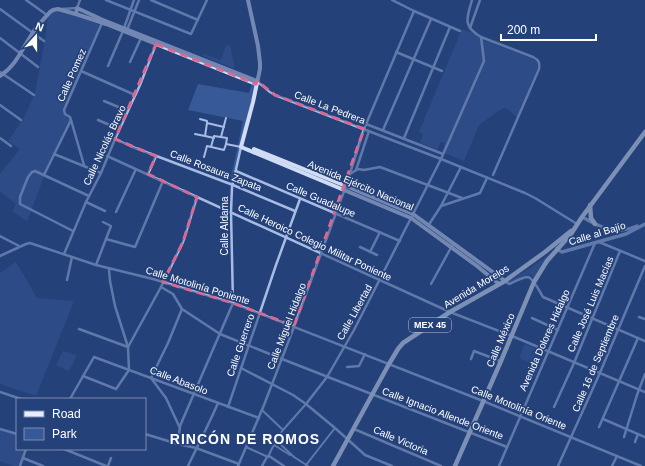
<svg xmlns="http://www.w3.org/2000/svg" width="645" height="466" font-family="Arial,sans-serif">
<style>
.green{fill:#385998}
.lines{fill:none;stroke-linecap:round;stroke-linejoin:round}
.pedestrian{stroke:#a7bce4;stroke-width:2}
.minor{stroke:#a7bce4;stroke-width:2.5}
.tertiary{stroke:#a7bce4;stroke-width:3.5}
.secondary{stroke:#d0dcf4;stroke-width:4}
.primary{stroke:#e7edfc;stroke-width:4.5}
.marked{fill:none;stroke:#d76994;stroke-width:3;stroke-dasharray:8 5;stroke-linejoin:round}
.labels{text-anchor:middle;stroke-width:3.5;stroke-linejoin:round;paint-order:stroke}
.shield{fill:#24417a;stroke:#bdc6d7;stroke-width:1}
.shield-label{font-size:9px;font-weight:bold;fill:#fff}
.street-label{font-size:10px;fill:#fff;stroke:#24417a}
.district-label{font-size:14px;font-weight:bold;letter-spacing:1px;fill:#fff;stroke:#24417a}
</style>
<rect width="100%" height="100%" fill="#24417a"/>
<g class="green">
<path d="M58,10L75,15L100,25L64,112L71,120L45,174L27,221L12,211L16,204L0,191V174L20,149L8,141L22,121L35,94L45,40L48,16L50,13Z"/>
<path d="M462,29L472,33L481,39L531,58C535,60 538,61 538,67L517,118L509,110L504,108L498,111L479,125L464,161L442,152L445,143L441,142L437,150L434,148L420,143L423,134L419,132Z"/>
<path d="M230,45L235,69L203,56L204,54L221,60L226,46Z"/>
<path d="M198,84L249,93L252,84H255L232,183L230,182L243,121L188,110Z"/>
<path d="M555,250L535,279L532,276L529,274L510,282L509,281L532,267Z"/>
<path d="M16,262L37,298L74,301L36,396L0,384V273Z"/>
<path d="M525,344L545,353L534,378L526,374L529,369L534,371L536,366L528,363L534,349H533L528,362L519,358Z"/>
<path d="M63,351L77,355L69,371L56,365Z"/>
<path d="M0,429L17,434V449H25L19,466H14L0,461Z"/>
</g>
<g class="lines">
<g class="pedestrian">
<path d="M200,119L207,121V123"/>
<path d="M195,134L205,136"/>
<path d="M221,137L226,118"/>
<path d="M214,138L205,136L207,123L224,127"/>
<path d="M115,139L130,146"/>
<path d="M211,147L214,136L227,138L226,144"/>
<path d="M204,157L207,146L224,150L226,144L241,147"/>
<path d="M262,410L283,430"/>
<path d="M276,440L294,457L308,466"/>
<path d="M274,445L290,455"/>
<path d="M246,447L268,457"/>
<path d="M268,457L276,440L283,430L306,404"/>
<path d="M306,465L335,428"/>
</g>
<g class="minor">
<path d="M26,0L47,15"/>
<path d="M106,0L191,34L207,0"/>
<path d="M151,0L198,20"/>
<path d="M392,0L414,11L460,31"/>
<path d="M472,0C467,18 462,26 481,37L533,57C539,60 540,63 539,69L493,175"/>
<path d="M0,9L44,41"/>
<path d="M62,9L77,8L80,0"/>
<path d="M470,28L480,0"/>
<path d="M127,30L139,0"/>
<path d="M0,38L38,67"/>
<path d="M396,52L442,71"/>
<path d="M130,62L141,38"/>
<path d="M108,66L123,31L134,0"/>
<path d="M81,71L135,95"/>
<path d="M0,72L34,95"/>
<path d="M257,81L270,92L275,95L441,159L525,193L535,198L577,224"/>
<path d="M104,101L128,111"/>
<path d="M0,105L21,120"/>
<path d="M71,120L84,165"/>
<path d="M98,120L119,129"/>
<path d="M366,124L443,154"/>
<path d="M383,130L431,19"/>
<path d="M0,138L11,146"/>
<path d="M404,138L450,27"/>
<path d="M130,146L233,185L295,211"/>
<path d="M54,154L101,173"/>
<path d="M107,156L450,312L512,336L645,392"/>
<path d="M356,170L369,131"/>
<path d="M236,171L400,241"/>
<path d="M148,174L156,156"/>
<path d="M350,174L358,169L364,170L380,167L462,198"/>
<path d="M44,175L71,120L70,117L65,114L64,110L102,23"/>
<path d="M86,202L105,211"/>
<path d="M441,206L480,193L487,178"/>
<path d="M116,212L136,169"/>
<path d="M428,226L441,206L461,167"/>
<path d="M73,231L20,204V197L28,177L32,172L35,171L89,196"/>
<path d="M0,236L19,246"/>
<path d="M106,239L135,247L163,181"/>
<path d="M599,242L645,261"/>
<path d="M360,247L377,255"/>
<path d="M370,252L380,232"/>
<path d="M64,254L86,202L101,173L115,139L140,85L156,44"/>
<path d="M0,256L26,244L30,243L96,265L153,279L233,303L483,401L641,466"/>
<path d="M96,265L111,226L103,222"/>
<path d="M67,280L72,257"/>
<path d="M505,281L509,284C514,282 522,277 528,277C533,278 540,292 543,297L645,341"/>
<path d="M431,284L453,244"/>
<path d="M161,287L173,294L182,309L220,334L282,359L507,447"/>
<path d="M639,317L645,319"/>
<path d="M532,318L558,330"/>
<path d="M79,329L128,347L161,287L183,242L197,197"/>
<path d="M471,359L474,351L500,361"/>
<path d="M347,367L359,366L365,354"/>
<path d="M241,368L293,395L306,404L335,428L365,455L392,466"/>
<path d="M83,376L116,389L129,370L128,347L115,306L110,281L109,269"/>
<path d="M0,392L21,399"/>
<path d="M70,399L94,357L259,418"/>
<path d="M306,404L327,377L354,330L441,159L484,61L481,37"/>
<path d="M228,407L276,265L300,199"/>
<path d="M554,407L574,363L620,251"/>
<path d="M603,419L645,437"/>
<path d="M179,426L166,398L151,378L168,343L182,309"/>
<path d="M599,427L638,338"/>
<path d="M0,429L17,434"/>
<path d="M354,429L441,466"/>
<path d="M145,434L178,444L196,448L239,464"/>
<path d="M624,437L637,395L645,374"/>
<path d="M635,442L638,434"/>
<path d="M178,444L180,426L233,303L231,212L232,187L241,147"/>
<path d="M64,449L106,466"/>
<path d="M23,458L43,466"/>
<path d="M20,466L26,449"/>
<path d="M108,466L111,458"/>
<path d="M188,466C198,445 209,424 218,403"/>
<path d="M238,466L264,405L289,340L346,186L364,129L414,11"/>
<path d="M262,466L267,457L269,456L284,466"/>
<path d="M499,466L595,243"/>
<path d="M558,466L599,375L645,266"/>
<path d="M612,466L617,456"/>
</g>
<g class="tertiary">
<path d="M582,217C594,223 607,232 621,230C627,230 632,228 637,226"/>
<path d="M557,248L558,250L562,252L626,234L645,224"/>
</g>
<g class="secondary">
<path d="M248,0L258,46L260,63V69L253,102L241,147L411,218L477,266L499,284"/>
<path d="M76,14L77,8L103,20L257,81"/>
<path d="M0,76C16,66 22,49 32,34C37,26 44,19 50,12L53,10L58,9L79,15L106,24L256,84"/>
<path d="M254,149L346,186L413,214L505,281"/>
</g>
<g class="primary">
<path d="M590,205L591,218L595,224"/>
<path d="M333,466L389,364L398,349L403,343L450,312L505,281L545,252L571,231"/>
<path d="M455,466L501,361L534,282L547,261L571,234L582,217L645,132"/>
</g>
</g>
<path d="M0 0H645V466H0ZM156,44L256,84L257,81L275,95L364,129L294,326L233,303L163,282L183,242L197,197L148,174L156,156L115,139Z" fill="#24417a" fill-opacity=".55" fill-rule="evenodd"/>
<path class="marked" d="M156,44L256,84L257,81L275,95L364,129L294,326L233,303L163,282L183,242L197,197L148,174L156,156L115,139Z"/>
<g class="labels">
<rect class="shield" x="409" y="318" width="42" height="14" rx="3"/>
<g class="shield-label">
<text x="430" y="328">MEX 45</text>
</g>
<g class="street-label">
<text transform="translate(71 75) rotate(-66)" y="4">Calle Pomez</text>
<text transform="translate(330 107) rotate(21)" y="4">Calle La Pedrera</text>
<text transform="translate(104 145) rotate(-65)" y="4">Calle Nicolás Bravo</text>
<text transform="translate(216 170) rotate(21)" y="4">Calle Rosaura Zapata</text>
<text transform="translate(361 185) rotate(23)" y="4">Avenida Ejército Nacional</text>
<text transform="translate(321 199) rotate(23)" y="4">Calle Guadalupe</text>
<text transform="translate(224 226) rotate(-90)" y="4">Calle Aldama</text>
<text transform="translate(597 233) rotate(-17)" y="4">Calle al Bajío</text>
<text transform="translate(315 242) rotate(25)" y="4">Calle Heroico Colegio Militar Poniente</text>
<text transform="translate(198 285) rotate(17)" y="4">Calle Motolinía Poniente</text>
<text transform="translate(476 286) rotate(-31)" y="4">Avenida Morelos</text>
<text transform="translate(590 304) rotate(-67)" y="4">Calle José Luis Macías</text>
<text transform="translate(354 312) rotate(-61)" y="4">Calle Libertad</text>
<text transform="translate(286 326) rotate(-69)" y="4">Calle Miguel Hidalgo</text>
<text transform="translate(500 340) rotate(-67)" y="4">Calle México</text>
<text transform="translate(544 340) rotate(-66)" y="4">Avenida Dolores Hidalgo</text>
<text transform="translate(240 345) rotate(-71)" y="4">Calle Guerrero</text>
<text transform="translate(595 363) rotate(-67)" y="4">Calle 16 de Septiembre</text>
<text transform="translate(179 380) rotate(21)" y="4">Calle Abasolo</text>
<text transform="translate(519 407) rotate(22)" y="4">Calle Motolinía Oriente</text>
<text transform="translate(443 413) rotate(21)" y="4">Calle Ignacio Allende Oriente</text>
<text transform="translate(401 440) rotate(23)" y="4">Calle Victoria</text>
</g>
<g class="district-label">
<text x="245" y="444">RINCÓN DE ROMOS</text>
</g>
</g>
<rect x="16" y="398" width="130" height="52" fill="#24417a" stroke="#7c8daf"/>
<rect x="24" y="411" width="20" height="6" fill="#e7edfc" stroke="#7c8daf"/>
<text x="52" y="418" font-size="12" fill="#ffffff">Road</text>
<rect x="24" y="428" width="20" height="12" fill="#385998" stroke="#7c8daf"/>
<text x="52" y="438" font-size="12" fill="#ffffff">Park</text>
<g transform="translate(36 36) rotate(21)" stroke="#24417a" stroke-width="3" paint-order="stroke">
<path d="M0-3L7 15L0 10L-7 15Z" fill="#ffffff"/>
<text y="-6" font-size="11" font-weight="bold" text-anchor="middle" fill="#ffffff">N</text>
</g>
<path d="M501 34v6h95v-6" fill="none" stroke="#ffffff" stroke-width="2"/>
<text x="507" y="34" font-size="12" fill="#ffffff" stroke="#24417a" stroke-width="3" paint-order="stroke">200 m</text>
</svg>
